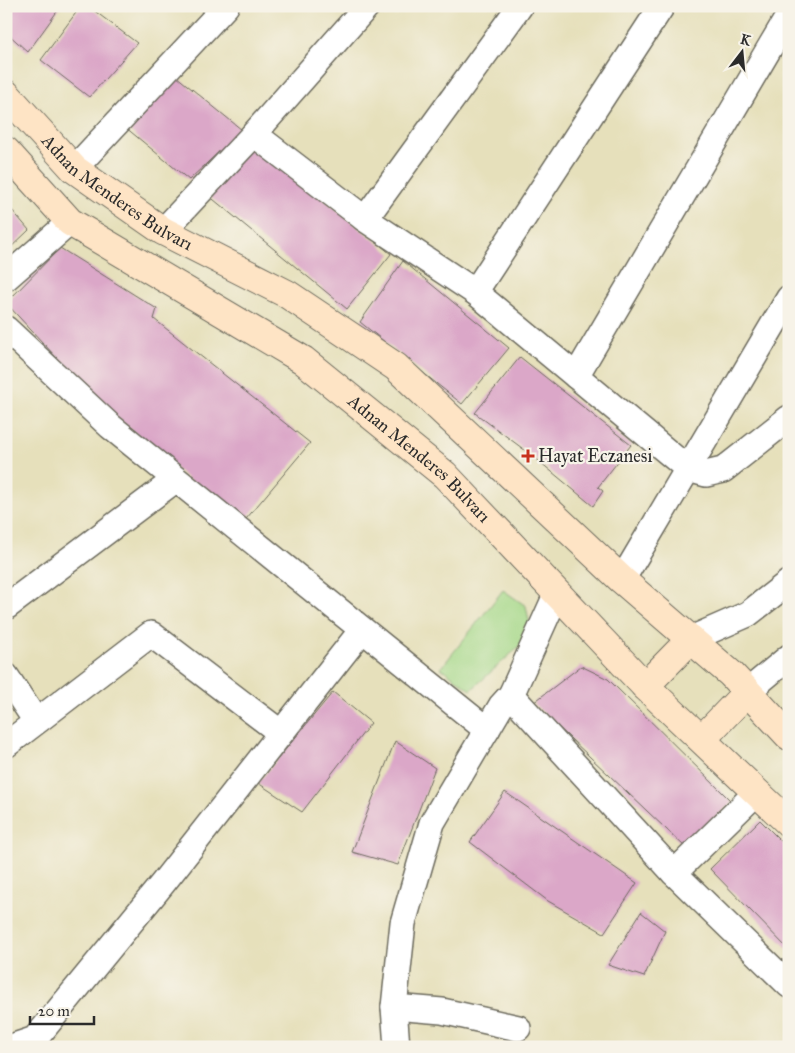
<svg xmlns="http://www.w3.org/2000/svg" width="795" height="1053" font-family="'IM FELL Great Primer',serif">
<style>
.green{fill:#a5d888;stroke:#68825a}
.building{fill:#dba7c8}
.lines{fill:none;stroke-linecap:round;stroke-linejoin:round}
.street-casing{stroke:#6c6a5d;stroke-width:28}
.secondary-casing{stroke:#6c6a5d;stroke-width:30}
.street{stroke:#fff;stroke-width:25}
.secondary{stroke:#fee4c5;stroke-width:28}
.poi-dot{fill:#c8321e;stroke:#f7f3e8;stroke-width:2}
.labels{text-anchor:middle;stroke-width:4.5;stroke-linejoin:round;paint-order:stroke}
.street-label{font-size:18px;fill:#2b2b2b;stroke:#f7f3e8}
.poi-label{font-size:18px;fill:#2b2b2b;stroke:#f7f3e8;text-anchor:start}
</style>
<rect width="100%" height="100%" fill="#f7f3e8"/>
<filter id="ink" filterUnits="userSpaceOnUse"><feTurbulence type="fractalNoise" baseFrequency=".02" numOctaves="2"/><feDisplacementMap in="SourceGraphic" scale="10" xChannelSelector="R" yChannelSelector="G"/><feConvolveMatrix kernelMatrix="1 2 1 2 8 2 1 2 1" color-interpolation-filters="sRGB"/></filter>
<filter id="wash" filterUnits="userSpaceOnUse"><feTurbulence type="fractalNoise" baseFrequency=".0096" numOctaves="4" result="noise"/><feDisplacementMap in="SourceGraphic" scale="20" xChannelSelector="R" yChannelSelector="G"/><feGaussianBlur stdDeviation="1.12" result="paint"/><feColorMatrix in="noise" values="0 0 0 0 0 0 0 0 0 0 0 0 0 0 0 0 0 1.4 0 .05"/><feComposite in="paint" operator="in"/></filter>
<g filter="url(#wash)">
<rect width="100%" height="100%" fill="#e6e0bb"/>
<path class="green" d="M503,590L526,606L532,635L471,690L441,668Z"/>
<g id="blocks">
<g class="building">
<path d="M6,6H61L28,52L6,32Z"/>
<path d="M81,6H88L137,43L89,97L41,60Z"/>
<path d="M176,76L242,130L189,180L125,127Z"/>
<path d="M253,141L391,254L347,309L208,195Z"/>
<path d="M6,203L29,230L6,252Z"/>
<path d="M60,248L157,309L154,319L310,443L241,525L93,397L6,303Z"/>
<path d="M403,261L509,348L462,404L360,322Z"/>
<path d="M520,357L631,445L598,487L603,491L593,506L534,457L475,413Z"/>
<path d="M581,666L608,679L732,802L685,847L533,703Z"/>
<path d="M333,692L371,723L302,812L258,783Z"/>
<path d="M395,741L435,768L398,865L352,852Z"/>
<path d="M505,792L637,883L604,933L548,901L470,842Z"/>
<path d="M760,820L789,849V950L710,869Z"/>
<path d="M641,912L665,931L644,977L608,965Z"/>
</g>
</g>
</g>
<g filter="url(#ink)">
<use href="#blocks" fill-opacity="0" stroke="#6c6a5d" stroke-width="1"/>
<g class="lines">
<defs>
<g id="street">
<path d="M254,134L365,219L475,292L688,469L706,474L723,470L789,418"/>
<path d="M74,169L226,6"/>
<path d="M365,219L520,6"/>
<path d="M163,231L254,134L367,6"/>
<path d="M6,278L70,222"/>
<path d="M475,292L662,6"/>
<path d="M6,329L110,426L487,730"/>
<path d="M576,376L789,15"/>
<path d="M622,580L789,298"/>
<path d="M6,607L175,480"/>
<path d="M691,639L748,614L789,582"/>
<path d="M6,676L36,721"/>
<path d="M747,692L789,657"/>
<path d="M511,695L674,873L789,985"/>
<path d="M6,745L151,634L281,733"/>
<path d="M674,873L757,792"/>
<path d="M394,1007L442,1011L518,1028"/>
<path d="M11,1047L35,1039L163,883L362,630"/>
<path d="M397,1047L394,1007L403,923L432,823L501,706L511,695L557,593"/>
</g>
<g id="secondary">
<path id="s1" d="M6,94L74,169L163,231L287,294L396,367L622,580L731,674L789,736"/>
<path id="s2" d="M6,151L70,222L303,360L445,475L645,686L789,823"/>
<path d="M645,686L691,639"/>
<path d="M702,739L747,692"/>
</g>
</defs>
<use href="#street" class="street-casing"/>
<use href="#secondary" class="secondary-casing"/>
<use href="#street" class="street"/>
<use href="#secondary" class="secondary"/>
</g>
</g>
<path class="poi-dot" d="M525.5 448.5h5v5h5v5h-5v5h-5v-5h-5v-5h5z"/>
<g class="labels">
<g class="street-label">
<text dy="6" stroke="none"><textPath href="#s1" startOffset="150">Adnan Menderes Bulvarı</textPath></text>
<text dy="6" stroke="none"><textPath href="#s2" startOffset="519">Adnan Menderes Bulvarı</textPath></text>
</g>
<g class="poi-label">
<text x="538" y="462">Hayat Eczanesi</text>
</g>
</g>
<rect width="795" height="1053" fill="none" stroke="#f7f3e8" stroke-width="25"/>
<g transform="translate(742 52) rotate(16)" stroke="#f7f3e8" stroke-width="4" paint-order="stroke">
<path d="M0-4L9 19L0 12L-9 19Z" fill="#2b2b2b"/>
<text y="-8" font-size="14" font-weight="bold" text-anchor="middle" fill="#2b2b2b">K</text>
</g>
<path d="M30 1016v8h64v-8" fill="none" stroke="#2b2b2b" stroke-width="2.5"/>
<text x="38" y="1016" font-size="15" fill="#2b2b2b" stroke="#f7f3e8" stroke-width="4" paint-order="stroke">20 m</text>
</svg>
